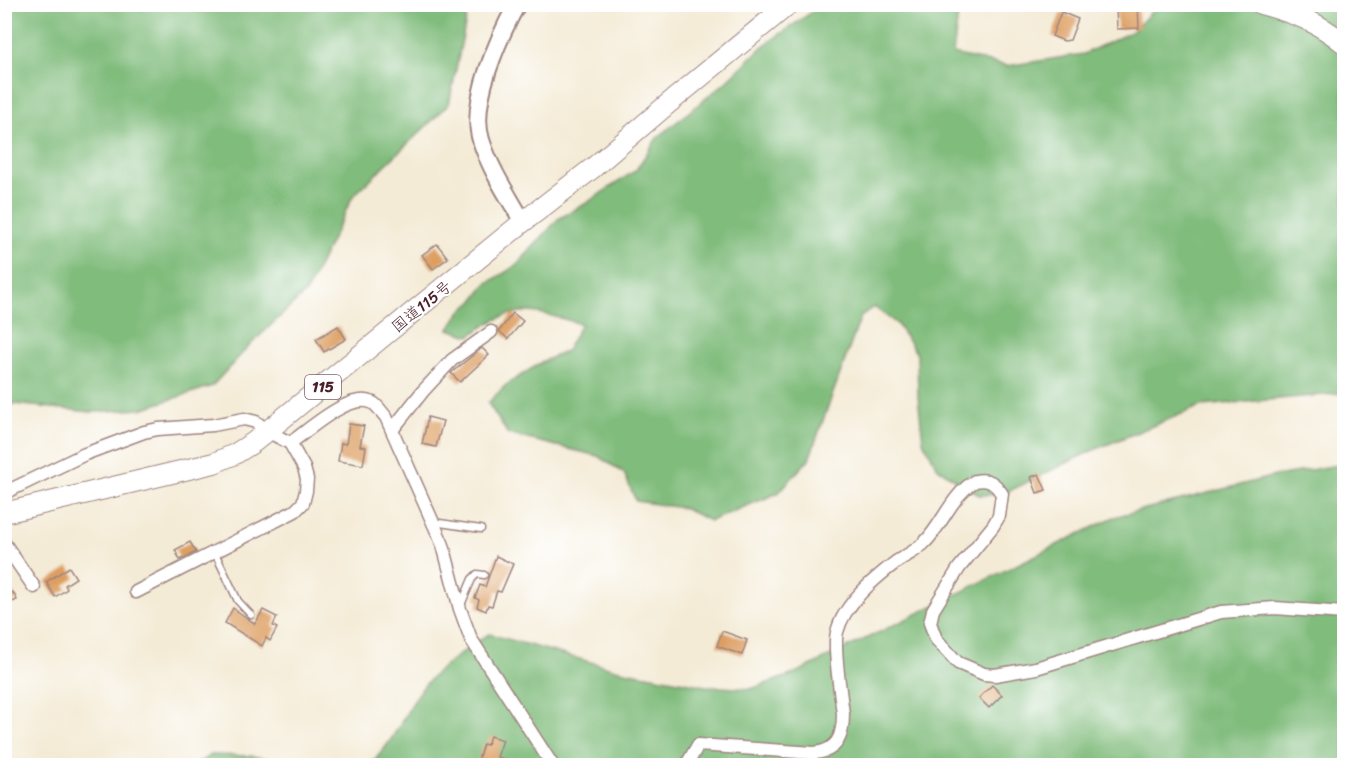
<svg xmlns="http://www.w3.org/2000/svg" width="1349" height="770" font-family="Sriracha,'Klee One',sans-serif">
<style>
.forest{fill:#80bc7c;stroke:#656e54;stroke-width:1.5}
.building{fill:#dd9e61}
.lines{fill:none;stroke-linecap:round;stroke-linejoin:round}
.service-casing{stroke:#9f8580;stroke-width:9}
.minor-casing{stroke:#9f8580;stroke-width:15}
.secondary-casing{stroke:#9f8580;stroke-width:20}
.trunk-casing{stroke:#9f8580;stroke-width:22}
.service{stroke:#fff;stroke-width:6}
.minor{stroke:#fff;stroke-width:12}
.secondary{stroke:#fff;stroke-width:16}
.trunk{stroke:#fff;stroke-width:20}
.labels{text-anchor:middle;stroke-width:4.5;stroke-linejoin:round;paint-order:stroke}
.shield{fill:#fff;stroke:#80626b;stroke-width:1.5}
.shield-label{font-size:15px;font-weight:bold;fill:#4a1f2b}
.street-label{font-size:16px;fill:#4a1f2b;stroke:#fff}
</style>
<rect width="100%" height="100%" fill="#fff"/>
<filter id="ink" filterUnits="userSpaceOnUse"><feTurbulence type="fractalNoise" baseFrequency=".0167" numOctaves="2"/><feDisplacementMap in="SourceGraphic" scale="12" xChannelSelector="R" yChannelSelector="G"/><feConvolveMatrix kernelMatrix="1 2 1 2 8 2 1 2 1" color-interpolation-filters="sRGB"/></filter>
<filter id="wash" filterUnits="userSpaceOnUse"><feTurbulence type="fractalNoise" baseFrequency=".008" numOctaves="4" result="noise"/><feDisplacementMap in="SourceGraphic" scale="24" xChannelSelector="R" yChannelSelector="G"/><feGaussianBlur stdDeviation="1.35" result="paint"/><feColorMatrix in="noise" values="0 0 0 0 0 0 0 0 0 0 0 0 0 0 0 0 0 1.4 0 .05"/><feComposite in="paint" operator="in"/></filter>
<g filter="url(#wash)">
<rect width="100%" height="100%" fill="#f4ebd6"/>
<g class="forest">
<path d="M5,4H469V5L449,104L353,196L306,292L250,345L212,386L141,409L91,412L5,403Z"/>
<path d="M822,5H959L953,54L1007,66L1084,54L1133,31L1158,5H1344V393L1201,406L1089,452L1003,494L979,495L938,468L923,441L918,396L917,354L897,324L874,307L861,316L809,459L778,493L710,521L683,508L636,501L624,473L598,456L508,434L488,403L506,385L542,362L566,351L581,324C568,320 535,310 521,312C503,314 484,325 470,336L449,329L461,311L473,302L486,284L516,266L558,219L585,204L636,170L657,138L726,82L763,46Z"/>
<path d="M1344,464V765L368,766C394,744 404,712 424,686C435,671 472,645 489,634L619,670L706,686L751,689L794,674L1114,517L1271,477Z"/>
<path d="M211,755L251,756L311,765H195Z"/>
</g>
<g id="blocks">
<g class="building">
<path d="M1138,6L1139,28L1117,29L1116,7Z"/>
<path d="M1061,12L1078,19L1070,40L1064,41L1052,36Z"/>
<path d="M437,244L448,258L433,269L422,255Z"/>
<path d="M513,313L523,321L508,339L499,331Z"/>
<path d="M338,326L346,339L324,352L316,339Z"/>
<path d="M482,348L489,355L460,382L451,373Z"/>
<path d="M428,417L443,421L436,447L422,444Z"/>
<path d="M349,424L364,426L360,446L366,447L363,465L338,461L341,443L346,444Z"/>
<path d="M1039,474L1046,490L1037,493L1031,477Z"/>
<path d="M190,542L196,552L180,560L175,550Z"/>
<path d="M496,556L513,564L501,592L497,591L492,606L488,605L486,611L477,607L479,600L475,598L480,585L485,587Z"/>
<path d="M69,567L76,578L65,585L67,589L55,597L46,582Z"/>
<path d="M13,592L17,600L4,606V596Z"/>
<path d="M233,608L255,624L263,610L277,617L273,626L277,628L270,641L266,638L262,646L225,623Z"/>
<path d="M722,631L747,640L742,655L717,646Z"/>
<path d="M992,685L1002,695L989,708L979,698Z"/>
<path d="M490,736L503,740L497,757L517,762L516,765H486L477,763L483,744L487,745Z"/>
</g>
</g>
</g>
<g filter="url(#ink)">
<use href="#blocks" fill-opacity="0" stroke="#9f8580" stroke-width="1.5"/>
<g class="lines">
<defs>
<g id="service">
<path d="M433,522L481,529"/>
<path d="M215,553L238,601L251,615"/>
<path d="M461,605L472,579L477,574L484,575"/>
</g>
<g id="minor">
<path d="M392,430L423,391L452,360L491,332"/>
<path d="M290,443C308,431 350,391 373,403C378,406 382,413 386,417L443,545L460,609L471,639L553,766"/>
<path d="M4,493L85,454L144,432L158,429L213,425L244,419L256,422L269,432L290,443L304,468L307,479L306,491L303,503L295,511L136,592"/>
<path d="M4,543L34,587"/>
<path d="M686,766L698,745L814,753C838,751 843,736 843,714C841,696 833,648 837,632C844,604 874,579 896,562C906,555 917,551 926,541C943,523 952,495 975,481C989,478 995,483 1002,494L999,516L993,526L959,568L933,610L930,623L936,639L958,663L984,674L995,675L1036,668L1221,612L1275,608L1344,613"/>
</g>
<path id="secondary" d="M517,4C499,37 469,102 481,140C490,169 508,196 523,222"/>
<g id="trunk">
<path d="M1261,4C1295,13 1317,22 1344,43"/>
<path d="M4,513L214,463L235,454L254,442L523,222L594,167L669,103L789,4"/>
</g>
</defs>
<use href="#service" class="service-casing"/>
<use href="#minor" class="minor-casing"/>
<use href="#secondary" class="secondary-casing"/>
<use href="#trunk" class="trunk-casing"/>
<use href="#service" class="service"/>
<use href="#minor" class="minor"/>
<use href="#secondary" class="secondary"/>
<use href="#trunk" class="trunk"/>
</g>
</g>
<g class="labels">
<rect class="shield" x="305" y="375" width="36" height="24" rx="4.5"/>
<g class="shield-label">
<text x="323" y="392">115</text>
</g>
<g class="street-label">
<text transform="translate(421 306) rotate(-39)" y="6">国道115号</text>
</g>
</g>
<rect width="1349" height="770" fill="none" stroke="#fff" stroke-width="24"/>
</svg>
